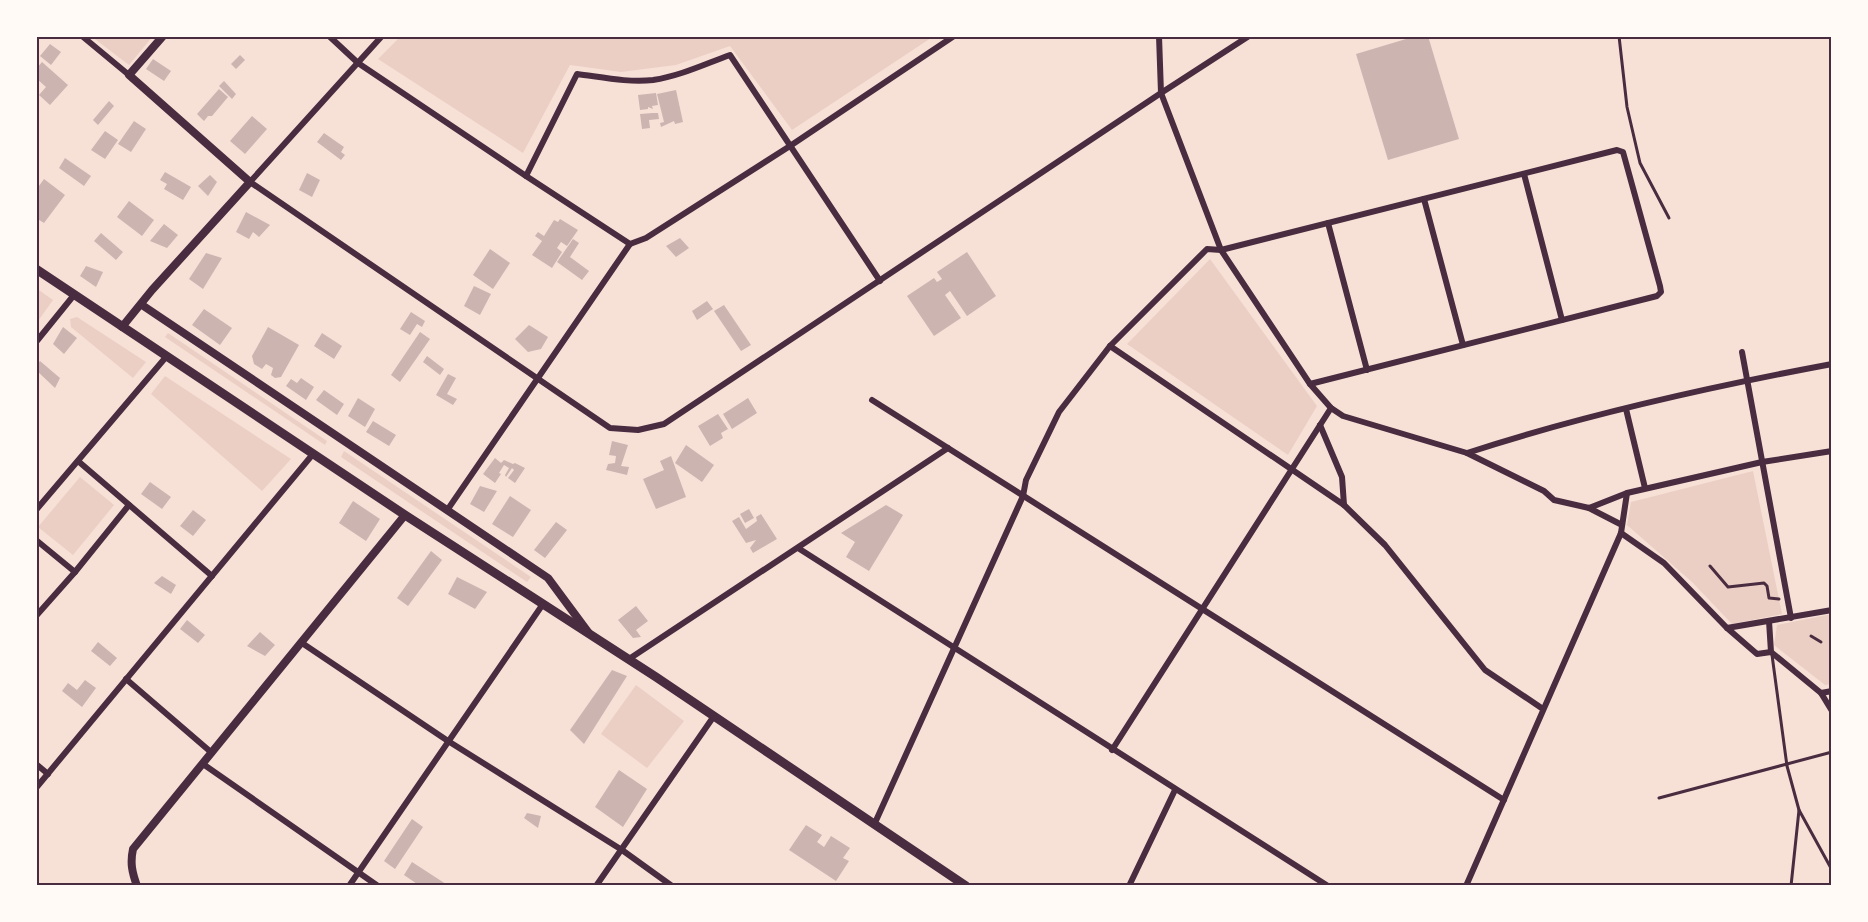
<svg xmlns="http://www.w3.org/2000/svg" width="1868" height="922" font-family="'Exo 2',sans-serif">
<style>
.green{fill:#ebcfc5}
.building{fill:#ccb4b1}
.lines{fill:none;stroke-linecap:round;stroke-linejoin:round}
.path{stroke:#4a2c40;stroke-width:3}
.service{stroke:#4a2c40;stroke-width:3}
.minor{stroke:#4a2c40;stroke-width:6}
.tertiary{stroke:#4a2c40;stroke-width:8}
.secondary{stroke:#4a2c40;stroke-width:9}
.neatline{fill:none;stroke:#4a2c40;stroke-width:2}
</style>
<rect width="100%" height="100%" fill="#f7e1d7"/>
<g class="green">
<path d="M91,36H153L129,65Z"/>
<path d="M401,36H934L792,130L730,46L676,65L621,72L570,65L523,153L378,59Z"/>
<path d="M1210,259L1317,406L1288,455L1127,344Z"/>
<path d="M36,288L53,300L36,324Z"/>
<path d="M77,317L146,362L133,378L71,327L70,319Z"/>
<path d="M168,333L327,441L325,445L165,337Z"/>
<path d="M165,376L291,459L262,491L151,394Z"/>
<path d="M344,451L531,577L527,582L341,457Z"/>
<path d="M1753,471L1782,614L1732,624L1692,582L1627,525L1631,502Z"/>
<path d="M80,477L114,505L73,555L38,527Z"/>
<path d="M1832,614V684L1825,685L1774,645L1777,625Z"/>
<path d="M636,685L684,721L647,768L601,734Z"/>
</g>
<g class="building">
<path d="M1416,36H1428L1459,139L1388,160L1356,54Z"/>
<path d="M50,44L61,52L51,65L40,56Z"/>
<path d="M240,55L245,60L236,69L231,64Z"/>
<path d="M153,59L171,71L164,81L146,69Z"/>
<path d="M42,62L68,85L50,105L39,95L46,87L36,78V69Z"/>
<path d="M224,81L236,94L232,99L219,86Z"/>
<path d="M219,89L228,97L212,116H208L204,121L197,114Z"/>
<path d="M676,90L683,122L675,124L674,121L661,127L660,123L664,122L657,94Z"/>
<path d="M656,93L658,105L652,106L653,109L648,107V109L640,110L638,95Z"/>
<path d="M109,101L114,106L98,125L93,120Z"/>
<path d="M653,113H658L659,119L649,120L650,128L642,129L640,114Z"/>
<path d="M252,116L267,129L245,154L230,141Z"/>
<path d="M134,121L146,129L131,152L118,144Z"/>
<path d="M105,131L118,140L105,159L91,150Z"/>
<path d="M324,133L344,147L341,152L345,155L341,160L317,142Z"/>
<path d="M65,158L91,176L84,186L59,168Z"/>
<path d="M165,172L191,187L183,200L164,189L167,184L160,180Z"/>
<path d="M307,173L320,180L312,197L299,190Z"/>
<path d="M210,175L217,182L208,196L198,186Z"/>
<path d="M44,179L65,195L44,223L36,218V190Z"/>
<path d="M129,201L154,220L142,236L117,217Z"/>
<path d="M246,212L270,225L259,237L253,232L249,239L236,232Z"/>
<path d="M560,219L578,230L567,246L561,242L557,248L562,252L552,268L532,255L542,241L535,236L538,232L544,236L554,220L558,222Z"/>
<path d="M164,224L178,235L167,248L150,241Z"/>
<path d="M101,233L123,252L116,260L94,241Z"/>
<path d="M680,238L689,248L676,257L666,246Z"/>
<path d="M573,239L579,243L570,257L589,271L582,280L557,262Z"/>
<path d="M490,249L510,263L493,289L473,275Z"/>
<path d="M967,252L996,296L967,316L950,291L945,295L961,318L934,336L907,296L934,278L937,282L942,279L937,272Z"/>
<path d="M206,253L222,258L203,289L189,279Z"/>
<path d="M86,266L103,272L96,287L80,276Z"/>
<path d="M474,286L491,294L480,315L464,306Z"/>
<path d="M707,301L713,309L697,320L692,311Z"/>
<path d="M724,305L751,345L741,351L714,311Z"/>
<path d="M204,309L232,328L220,345L192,325Z"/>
<path d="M411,312L425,321L422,327L417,324L410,335L400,329Z"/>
<path d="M529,325L548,337L541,349L528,352L515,339Z"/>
<path d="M63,327L77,338L64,354L53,344Z"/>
<path d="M268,327L299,345L281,377L275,378L271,375L273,368L266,364L262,369L254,364L252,356Z"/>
<path d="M420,332L430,339L400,382L391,375Z"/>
<path d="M322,333L342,346L334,359L314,346Z"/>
<path d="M427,356L444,369L440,375L423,362Z"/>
<path d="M40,361L60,378L55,388L36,370V366Z"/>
<path d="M448,374L456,378L447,394L457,399L453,405L436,395Z"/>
<path d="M301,378L314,387L306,400L286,386L291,379L297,383Z"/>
<path d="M324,390L344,404L337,415L316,400Z"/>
<path d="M358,398L375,409L365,427L348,416Z"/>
<path d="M748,398L757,413L732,429L723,414Z"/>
<path d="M718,414L728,429L721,433L723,438L710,446L698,426Z"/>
<path d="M373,421L396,435L389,446L366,432Z"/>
<path d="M612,441L628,445L621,466L629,467L627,475L606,470L608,464L615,463L616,456L609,455Z"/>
<path d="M686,445L714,465L702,482L675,463Z"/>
<path d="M671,456L686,497L656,509L643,479L664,470L660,461Z"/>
<path d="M495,458L501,463L504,460L513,464L515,463L525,468L515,483L508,478L514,470L512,468L506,477L505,475L509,468L504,465L499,473L501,474L495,483L483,474Z"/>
<path d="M150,482L171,497L162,509L141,494Z"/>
<path d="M480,486L497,491L484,512L470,504Z"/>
<path d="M510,496L531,510L513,537L492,524Z"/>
<path d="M353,501L380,519L366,541L339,523Z"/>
<path d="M886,505L903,515L869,571L846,557L855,542L841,533Z"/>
<path d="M749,509L754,518L745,523L740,514Z"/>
<path d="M193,510L206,520L193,536L180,526Z"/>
<path d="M761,514L777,539L753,553L750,548L756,540L746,543L732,521L739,517L746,529L757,521L756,517Z"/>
<path d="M556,522L567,530L545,558L534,550Z"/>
<path d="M431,551L442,560L408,606L397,598Z"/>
<path d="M162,576L176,585L171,594L154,583Z"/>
<path d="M457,577L487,592L475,609L448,594Z"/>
<path d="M636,606L648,621L636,630L641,637L633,638L618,620Z"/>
<path d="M187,620L205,635L198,643L180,629Z"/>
<path d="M260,632L275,645L265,656L247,646Z"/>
<path d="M98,642L117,658L110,666L91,651Z"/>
<path d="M612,670L627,676L584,744L570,730Z"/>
<path d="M85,680L96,688L82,707L62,691L68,683L77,690Z"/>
<path d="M619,770L647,789L623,827L595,807Z"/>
<path d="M527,813L541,816L538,828L524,818Z"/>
<path d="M412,819L423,827L395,869L384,861Z"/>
<path d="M806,825L822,835L817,842L824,847L831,836L850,848L843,858L849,861L836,881L789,850Z"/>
<path d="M412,862L449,886H420L404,875Z"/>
</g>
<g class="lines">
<g class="path">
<path d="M1710,566L1728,587L1764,583L1767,586L1769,598L1779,599"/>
<path d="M1811,636L1821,642"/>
</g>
<g class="service">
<path d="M1619,36L1627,107L1640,163L1669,218"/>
<path d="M1772,655L1787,766L1799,810L1832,870"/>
<path d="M1659,798L1832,752"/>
<path d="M1791,886L1799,810"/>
</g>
<g class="minor">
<path d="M82,36L129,75"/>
<path d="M329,36L358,63L526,176L630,244L646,238L790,146L954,36"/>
<path d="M382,36L250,182L610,428L638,430L664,424L1161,93L1249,36"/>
<path d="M1159,36L1161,93L1221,250L1310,384L1331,408L1343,416L1467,453L1544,491L1554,500L1589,508L1627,493L1762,462L1832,451"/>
<path d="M36,37V36"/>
<path d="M1524,174L1562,320"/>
<path d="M526,176L577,74C601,77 629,83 653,80C680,76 705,64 730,55L880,281"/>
<path d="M1424,199L1463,345"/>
<path d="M1328,223L1367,370"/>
<path d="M36,342L74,295"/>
<path d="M1110,346L1344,505L1385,545L1485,670L1543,709"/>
<path d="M1742,352L1791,618"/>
<path d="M872,400L1504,800"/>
<path d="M1626,409L1645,488"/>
<path d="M1320,425L1342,477L1344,505"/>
<path d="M1467,453C1586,414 1709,387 1832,364"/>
<path d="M78,461L212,576"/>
<path d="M1589,508L1622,525"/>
<path d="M448,509L630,244"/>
<path d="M36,510L166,357"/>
<path d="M1621,533L1664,563L1727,628L1757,654L1771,652L1821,693L1832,711"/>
<path d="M36,540L75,572"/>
<path d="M798,548L1328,886"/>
<path d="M36,616L75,572L129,505"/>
<path d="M1769,621L1771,652"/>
<path d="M1727,628L1832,610"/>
<path d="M302,643L448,741L622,850L672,886"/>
<path d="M629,659L948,448"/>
<path d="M126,679L212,753"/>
<path d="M1821,693L1832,691"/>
<path d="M1112,750L1331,408"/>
<path d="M36,764L48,774"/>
<path d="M203,764L378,886"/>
<path d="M36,788L313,454"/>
<path d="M874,825L1023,496L1026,480L1059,412L1110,346L1207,249L1221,250L1617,150L1623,152L1660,286L1661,292L1657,296L1310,384"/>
<path d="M349,886L543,604"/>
<path d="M596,886L714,716"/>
<path d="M1129,886L1175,790"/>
<path d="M1466,886L1621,533L1627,493"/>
</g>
<g class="tertiary">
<path d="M142,305L548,578L588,632"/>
<path d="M122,327L152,290L250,182L129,75L163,36"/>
<path d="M137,886C132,872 130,863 133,849L405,515"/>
</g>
<path class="secondary" d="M36,269L405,515L656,677L966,886"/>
</g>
<rect width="1868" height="922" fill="none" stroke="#fffaf5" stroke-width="75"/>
<rect x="38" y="38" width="1792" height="846" class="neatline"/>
</svg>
